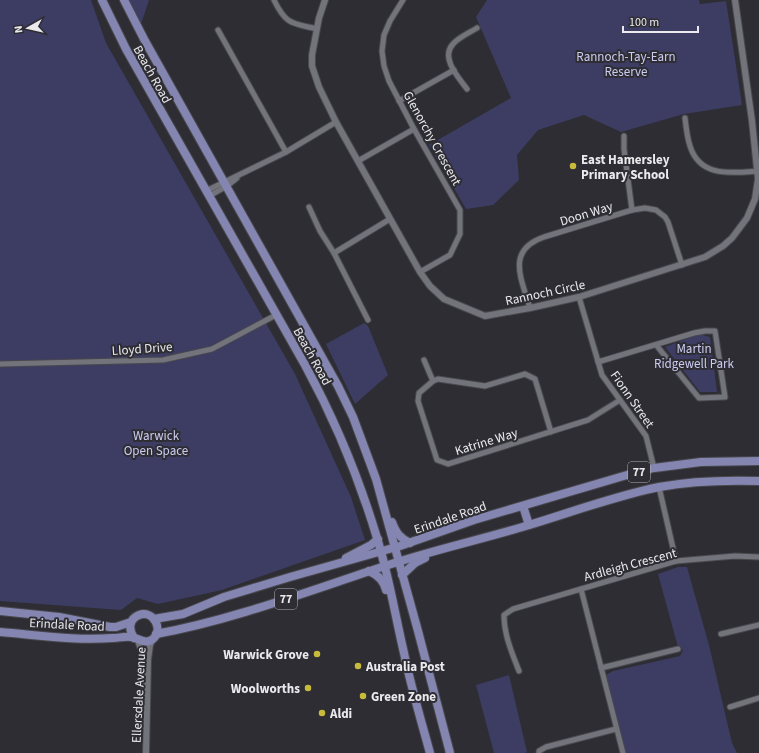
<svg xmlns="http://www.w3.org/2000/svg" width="759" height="753" font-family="'Source Sans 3',sans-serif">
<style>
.green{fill:#3d3d64}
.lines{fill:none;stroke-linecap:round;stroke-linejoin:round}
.minor-casing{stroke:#48484e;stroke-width:7}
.tertiary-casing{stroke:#48484e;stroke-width:8}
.primary-casing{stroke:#48484e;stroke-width:10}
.minor{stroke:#73747b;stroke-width:5}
.tertiary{stroke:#73747b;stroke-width:6}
.primary{stroke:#8485b1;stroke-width:8}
.poi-dot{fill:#c8bb3b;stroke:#2d2d33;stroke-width:1.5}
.labels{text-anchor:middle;stroke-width:4;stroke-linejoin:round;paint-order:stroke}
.shield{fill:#2d2d33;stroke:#b1b1b6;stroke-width:1}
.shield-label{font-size:12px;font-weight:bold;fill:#eaeaee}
.park-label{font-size:13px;fill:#cbccf1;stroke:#2d2d33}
.street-label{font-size:13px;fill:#eaeaee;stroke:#2d2d33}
.poi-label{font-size:13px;font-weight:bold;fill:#eaeaee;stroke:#2d2d33;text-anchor:start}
</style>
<rect width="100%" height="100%" fill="#2d2d33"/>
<g class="green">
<path d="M0,0H91L106,43L295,374L351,497L365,540L222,590L158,604L137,598L121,610L0,601Z"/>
<path d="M129,0H149L141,24L131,7Z"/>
<path d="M487,0H699L700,4L726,1L742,105L684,114L621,132L584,115L538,130L517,155L519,180L493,205L466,209L429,145L511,98L476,17Z"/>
<path d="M364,323L368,326L388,375L355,404L326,344Z"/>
<path d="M699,334L710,337L717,392H700L665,347Z"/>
<path d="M678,567H687L709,645L732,743L737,753H624L604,676L613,671L680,656L683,650L678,647L658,574Z"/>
<path d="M509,675L527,752L525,753H494L476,685Z"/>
</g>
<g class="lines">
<defs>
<g id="minor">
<path d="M274,0C286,25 292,23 317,29"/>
<path d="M403,0L390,21L384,35L382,51L384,66L389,81L414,129L460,210V234L450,255L420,272"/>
<path d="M218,30L286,152"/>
<path d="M467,89C459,78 440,58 453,44C459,37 469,33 477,28"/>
<path d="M399,101L454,70"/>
<path d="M685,118C686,127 687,137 690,146C700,178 732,173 758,171"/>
<path d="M624,136V149L632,210"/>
<path d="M358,161L414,129"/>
<path d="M206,191L286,152L336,122"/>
<path d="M209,196L227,186L237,178"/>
<path d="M309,207L320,231L334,253L368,320"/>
<path d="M334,253L390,219"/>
<path d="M579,297L602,375L646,436L654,468"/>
<path d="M530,308C521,278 506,250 544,237L632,210L645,208L656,210L665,217L668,222L682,265"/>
<path d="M424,360L433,381"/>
<path d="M598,362L694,333L705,331H715L725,397L699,398L657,346"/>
<path d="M0,364L163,360L212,349L276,315"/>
<path d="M551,432L535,379L525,374L485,386L438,379L433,381L419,393L418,401L437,460L448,464L588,420L620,400"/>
<path d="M659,487L676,561"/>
<path d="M721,634L759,625"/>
<path d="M601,668L678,649"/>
<path d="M519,671C512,653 504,635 504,615L513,609L581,589"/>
<path d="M730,707L759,698"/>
<path d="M539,753V751L546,747L616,729"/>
<path d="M623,753L581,589L676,561L735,556L759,557"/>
</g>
<g id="tertiary">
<path d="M325,0L319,18L312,55V66L319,87L336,122L420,272L430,286L444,299L485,316L530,308L579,297L705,257L723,246L732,238L747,218L755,199L758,179L752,121L735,0"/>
<path d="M138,640L144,659V699"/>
<path d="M146,753L148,659L150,645L153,639"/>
</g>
<g id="primary">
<path d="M102,0L126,49L305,365C335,420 359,478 377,538C389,576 395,615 404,653C411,687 421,720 430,753"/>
<path d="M124,0L145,41L338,386L353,417L376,479L418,631L450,753"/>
<path d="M523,506L529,525"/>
<path d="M392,522C396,533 400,538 410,543"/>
<path d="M346,558L371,545L378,539"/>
<path d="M369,571C378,575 384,581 386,590"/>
<path d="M402,575L415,563L425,558"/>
<path d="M0,611L59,617L110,627H116L131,622"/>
<path d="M154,619L183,614L224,597L290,577L400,546L474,520L627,475L654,468L701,462L759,461"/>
<path d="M0,632C38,635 75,641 113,638C119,638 125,636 131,637C139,638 146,646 154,638C163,628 153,610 139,615C129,619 128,629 134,638"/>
<path d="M156,634C232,620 306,592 379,568C428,551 480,540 529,525C572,512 615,496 659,487C691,481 726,480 759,481"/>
</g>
</defs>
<use href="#minor" class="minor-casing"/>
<use href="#tertiary" class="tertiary-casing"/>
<use href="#primary" class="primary-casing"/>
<use href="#minor" class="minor"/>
<use href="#tertiary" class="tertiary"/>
<use href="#primary" class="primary"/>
</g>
<g class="poi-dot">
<circle cx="573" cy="166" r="4"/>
<circle cx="317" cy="654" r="4"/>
<circle cx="358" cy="666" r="4"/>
<circle cx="308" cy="688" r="4"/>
<circle cx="363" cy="696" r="4"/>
<circle cx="322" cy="713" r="4"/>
</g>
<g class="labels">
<g class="shield">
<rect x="628" y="462" width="22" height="20" rx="3"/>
<rect x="275" y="589" width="22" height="20" rx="3"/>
</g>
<g class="shield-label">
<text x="639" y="476">77</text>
<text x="286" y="603">77</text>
</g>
<g class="park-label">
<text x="626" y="61">Rannoch-Tay-Earn<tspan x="626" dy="15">Reserve</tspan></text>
<text x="694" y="353">Martin<tspan x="694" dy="15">Ridgewell Park</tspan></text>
<text x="156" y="440">Warwick<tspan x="156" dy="15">Open Space</tspan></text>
</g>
<g class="street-label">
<text transform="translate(153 74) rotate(61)" y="5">Beach Road</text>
<text transform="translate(433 138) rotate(61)" y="5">Glenorchy Crescent</text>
<text transform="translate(586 213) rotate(-17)" y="5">Doon Way</text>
<text transform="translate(545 292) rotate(-12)" y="5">Rannoch Circle</text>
<text transform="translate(142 348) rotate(-4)" y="5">Lloyd Drive</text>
<text transform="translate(313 356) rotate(61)" y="5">Beach Road</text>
<text transform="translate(633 399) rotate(55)" y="5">Fionn Street</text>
<text transform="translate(486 441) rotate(-17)" y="5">Katrine Way</text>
<text transform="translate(450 517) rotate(-19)" y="5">Erindale Road</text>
<text transform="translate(630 564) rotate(-15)" y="5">Ardleigh Crescent</text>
<text transform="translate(67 624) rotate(3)" y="5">Erindale Road</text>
<text transform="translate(138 695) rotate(-87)" y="5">Ellersdale Avenue</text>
</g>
<g class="poi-label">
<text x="581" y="164">East Hamersley<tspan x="581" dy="15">Primary School</tspan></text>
<text x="309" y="659" text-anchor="end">Warwick Grove</text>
<text x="366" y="671">Australia Post</text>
<text x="300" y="693" text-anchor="end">Woolworths</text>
<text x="371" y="701">Green Zone</text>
<text x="330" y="718">Aldi</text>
</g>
</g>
<g transform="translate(28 28) rotate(262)" stroke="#2d2d33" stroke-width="3" paint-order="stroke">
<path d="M0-3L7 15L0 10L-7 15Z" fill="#eaeaee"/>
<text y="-6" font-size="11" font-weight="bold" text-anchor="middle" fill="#eaeaee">N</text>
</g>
<path d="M623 26v6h75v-6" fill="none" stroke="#eaeaee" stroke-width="2"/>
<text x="629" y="26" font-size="12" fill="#eaeaee" stroke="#2d2d33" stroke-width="3" paint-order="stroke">100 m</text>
</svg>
